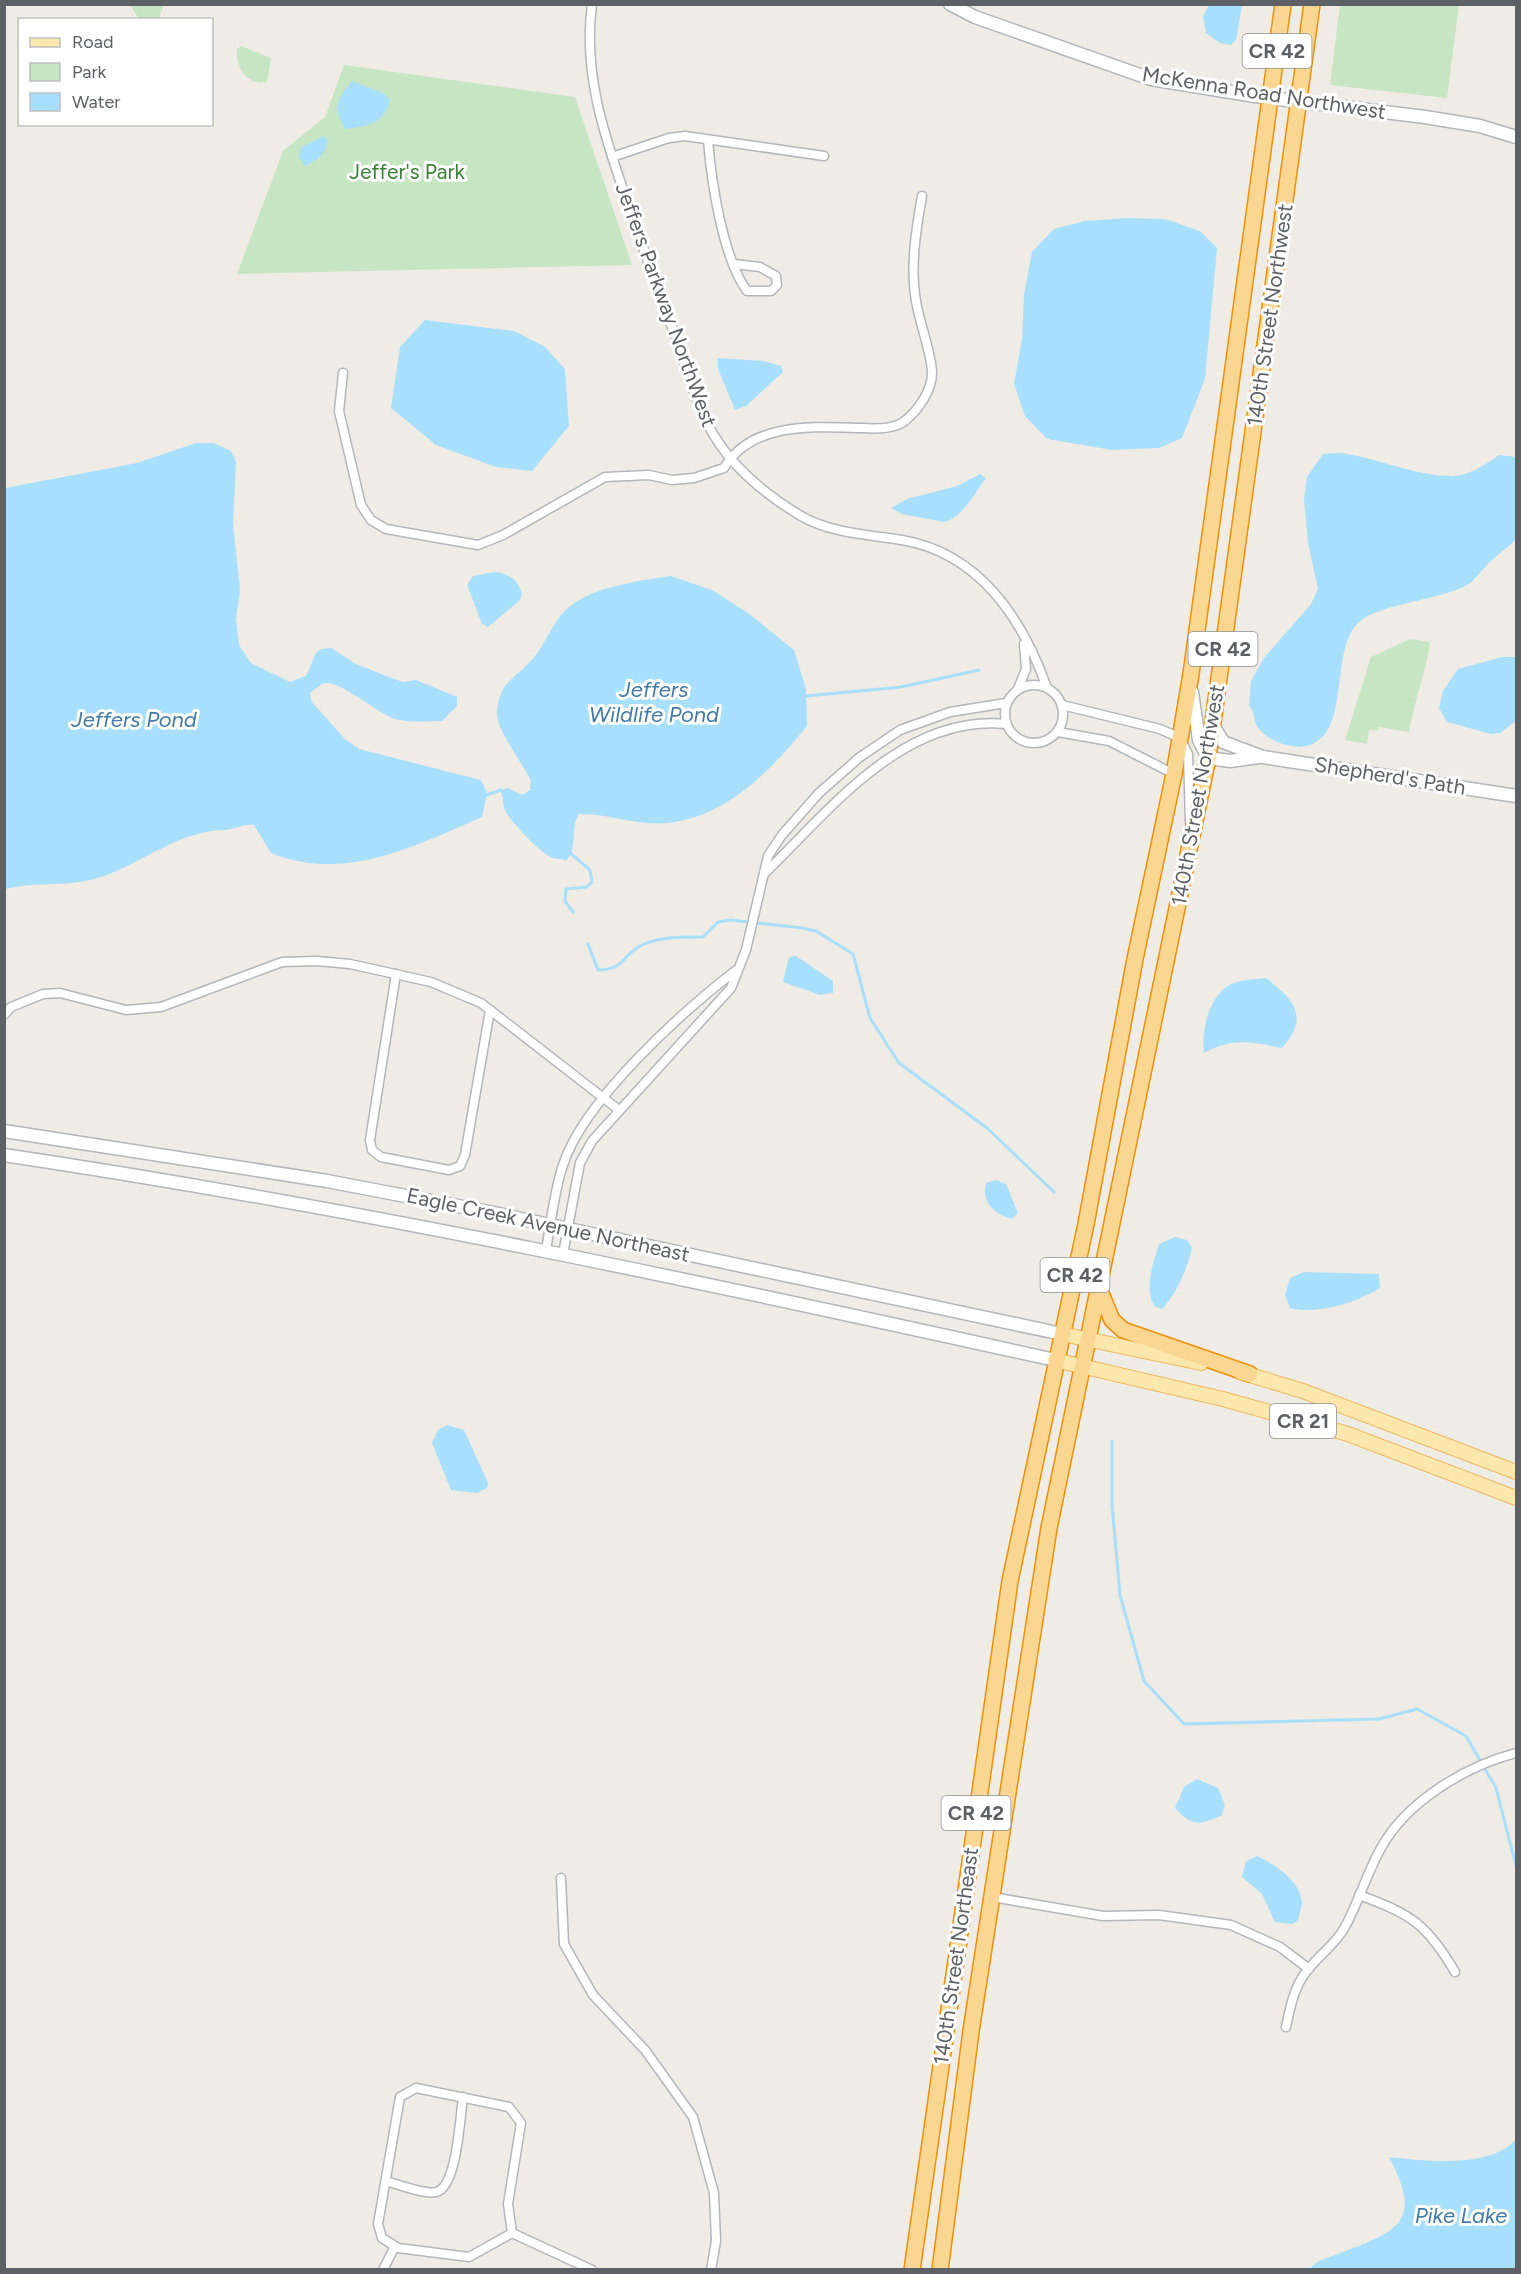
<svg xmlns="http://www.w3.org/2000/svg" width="1521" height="2274" font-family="Figtree,sans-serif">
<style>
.green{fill:#c6e5c3}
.water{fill:#a8dffc}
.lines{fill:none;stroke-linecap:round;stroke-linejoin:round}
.stream{stroke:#a8dffc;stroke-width:3}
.street-casing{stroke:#b3b6ba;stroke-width:11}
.secondary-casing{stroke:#b2b5b9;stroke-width:15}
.primary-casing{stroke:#edb961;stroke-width:16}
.highway-casing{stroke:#ec9108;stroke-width:18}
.street{stroke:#fff;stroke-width:8}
.secondary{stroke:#fff;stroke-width:12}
.primary{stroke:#fce8ad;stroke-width:14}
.highway{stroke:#f9d692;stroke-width:15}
.labels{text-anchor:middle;stroke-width:6;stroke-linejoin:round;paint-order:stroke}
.shield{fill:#fff;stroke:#8e9093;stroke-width:1.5}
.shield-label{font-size:20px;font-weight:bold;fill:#5d6165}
.street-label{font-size:21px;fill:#5d6165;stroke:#fff}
.park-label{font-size:21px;fill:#3b8237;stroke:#fff}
.water-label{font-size:22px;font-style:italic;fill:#417ba6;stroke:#fff}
</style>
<rect width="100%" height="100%" fill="#efece5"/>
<g class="green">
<path d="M130,5H164L158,20L139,19Z"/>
<path d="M1340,5H1459L1447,98L1330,85Z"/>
<path d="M241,46L271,58L267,82C248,86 235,68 237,49Z"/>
<path d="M344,65L575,97L632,265L237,274L283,151L325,117Z"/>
<path d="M1410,639L1430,642C1426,673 1414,701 1409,732L1379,727L1378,731L1369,730L1367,744L1345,740L1371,657Z"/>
</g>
<g class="water">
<path d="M1209,5H1242L1236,40L1231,45L1220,43L1206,33L1203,16Z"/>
<path d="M352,81L385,94L390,101C382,125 368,126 345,129C333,106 336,101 352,81Z"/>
<path d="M323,136L327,139C327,153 317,161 305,166L299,157L301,148Z"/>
<path d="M1128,218L1165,219L1200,231L1217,248L1205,379L1182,438L1159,448L1112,450L1047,439L1025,416L1014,384L1022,339L1024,295L1032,252L1054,229L1085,221Z"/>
<path d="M425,320L514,331L545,347L565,369L569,426L532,471L496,467L436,445L391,408L400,347Z"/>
<path d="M718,358L763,361L781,366L783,372L746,406L735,410L718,369Z"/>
<path d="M196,443H214L231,451L236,462L233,523L240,590L236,619L239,645L251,663L290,682L306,676L316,653L321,649L331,648L356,664L389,677L403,682L416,680L457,697V706L442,721C427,721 410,723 395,719C378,713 340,681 326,683C320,684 315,690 310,693L311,701L345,739L359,749L481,780L487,793L482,817C415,846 345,883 271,853L254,825C243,823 234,830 223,830C180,831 143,862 104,876C71,888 38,881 5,889V488L137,463Z"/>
<path d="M1341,453C1378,458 1415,476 1452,476C1469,476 1485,465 1499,455L1516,457V539C1508,548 1498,554 1489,563C1482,569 1475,581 1467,585C1441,600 1381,603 1359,622C1329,649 1351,731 1310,745C1292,751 1262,740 1255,722C1253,715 1255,712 1249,706L1251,681L1264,658L1311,604L1318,589L1308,543L1304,499L1307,477L1323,454Z"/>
<path d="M980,474L986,478C975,493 962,518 944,522L902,514L891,508L907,499L957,486Z"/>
<path d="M494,572C509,573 518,580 522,594L520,600L488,627L482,624L467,585L473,576Z"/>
<path d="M671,576L712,590L748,613L794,650L806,689L807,726C771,770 726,818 666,823C636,826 608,813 579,814C569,829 579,846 566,861C561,858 558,860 553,858C543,856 511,822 506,812C502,806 504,798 501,790L508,788L522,795L530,790L531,781C523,763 495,729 497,712C499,684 512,680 528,664C542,651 549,630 561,615C584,587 638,581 671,576Z"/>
<path d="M1502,657H1516V721L1500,733L1491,734L1447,722L1439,708L1443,691L1458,669Z"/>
<path d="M796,956L833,981V993L820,995L783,982L789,957Z"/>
<path d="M1266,978C1294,1000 1310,1016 1282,1048C1251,1042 1233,1037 1204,1053C1201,1029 1210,989 1237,982C1246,979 1257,979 1266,978Z"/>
<path d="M996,1180L1006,1184L1018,1213L1012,1219C994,1214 981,1202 986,1183Z"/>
<path d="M1175,1237L1187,1240L1192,1248C1187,1269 1177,1293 1162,1309L1154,1306C1144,1287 1153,1264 1159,1244Z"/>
<path d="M1304,1272L1379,1274L1380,1288C1356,1303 1316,1315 1290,1308L1285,1295L1290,1278Z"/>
<path d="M447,1425L464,1430L488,1483L487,1488L477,1493L451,1490L432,1443L438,1430Z"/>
<path d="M1197,1779L1218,1788L1225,1805L1221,1816C1198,1825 1193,1827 1175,1808L1184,1787Z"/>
<path d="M1257,1856C1274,1864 1300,1880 1302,1902C1302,1907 1299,1915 1298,1920L1293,1924L1275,1922L1262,1894L1242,1877L1246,1861Z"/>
<path d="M1516,2139V2269H1310C1316,2260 1327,2258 1338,2254C1398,2231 1424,2223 1389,2157C1425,2161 1491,2169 1516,2139Z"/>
</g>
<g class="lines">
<g class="stream">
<path d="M806,696L901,687L979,670"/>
<path d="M486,795L501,790L503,793"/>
<path d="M569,852L590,870L592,882L587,887L566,889L565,901L573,912"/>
<path d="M588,944L598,970C627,969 621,955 642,945C661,936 683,937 703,937L718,922L730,920L802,928L816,931L853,954L870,1018L899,1063L987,1128L1054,1192"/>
<path d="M1112,1441V1504L1120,1595L1144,1681L1184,1724L1379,1719L1417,1709L1466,1736L1496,1788L1516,1866"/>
</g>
<defs>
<g id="street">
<path d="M592,4C583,71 603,132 625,195C640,239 655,283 672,327C686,363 694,404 715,437C735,470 768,496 801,516C830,533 870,535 902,540C979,553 1023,619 1047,688"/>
<path d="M708,140C711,180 723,259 747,291H771L777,285L776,276L760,267L734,264"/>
<path d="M612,157L669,138L685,136L824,156"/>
<path d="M343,373L339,411L361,505L371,520L386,529L478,545L503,535L605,477L649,475L672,480L694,478L724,468C752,421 815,427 862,428C875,429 896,429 906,420C919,409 932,390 932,373C932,355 919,321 916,301C910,267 916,230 922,196"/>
<circle cx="1034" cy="714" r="29"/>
<path d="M1018,689L1026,669L1024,644"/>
<path d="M1062,705L1160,729L1180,738L1188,754L1190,822"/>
<path d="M1058,732L1109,741L1174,774"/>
<path d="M764,874C830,810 903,714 1006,724"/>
<path d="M396,974L370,1140L372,1150L381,1157L449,1170L460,1166L465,1155L490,1010"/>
<path d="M4,1015L11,1007L43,994L60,993L126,1010L161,1007L282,962L317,961L350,964L431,982L481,1003L619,1110"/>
<path d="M546,1250C551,1222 554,1192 563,1165C584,1100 682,1012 735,971"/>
<path d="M563,1254L580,1163L592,1141L731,988L746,950L768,856L782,835L819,793L860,757L900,730L950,712L1006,703"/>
<path d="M561,1878L564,1944L593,1995L645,2050L693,2117L714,2193L716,2241L711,2270"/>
<path d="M1359,1895C1411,1914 1427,1924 1455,1972"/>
<path d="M992,1897L1103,1916L1159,1915L1231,1925L1280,1947L1309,1969"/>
<path d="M1286,2027C1290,2008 1294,1987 1306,1972C1318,1956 1336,1944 1345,1927C1359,1901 1367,1873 1381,1848C1407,1801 1466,1766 1516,1753"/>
<path d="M416,2088L509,2107L521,2123L508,2204L512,2233L469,2257L398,2248L382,2238L378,2224L400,2097Z"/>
<path d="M386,2181C397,2184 425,2195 436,2192C457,2188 460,2117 463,2097"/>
<path d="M512,2233L592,2270"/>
<path d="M383,2270L395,2246"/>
</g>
<g id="secondary">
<path d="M950,4L975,17L1151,79L1255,96L1425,117L1480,126L1516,137"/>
<path d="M1192,692L1199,740L1208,758L1230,761L1259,757"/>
<path d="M1213,725L1223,742L1263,757L1516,796"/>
<path d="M4,1131L327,1181L484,1211L1062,1334"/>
<path d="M4,1155C358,1208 707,1283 1055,1360"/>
</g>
<g id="primary">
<path d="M1062,1334L1201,1363"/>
<path d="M1055,1360L1223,1399L1348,1434L1516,1498"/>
<path d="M1240,1372L1303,1391L1516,1472"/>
</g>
<g id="highway">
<path d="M1100,1291L1112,1320L1123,1330L1250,1374"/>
<path d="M912,2270L1010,1581L1086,1224L1135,959L1174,774L1191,674L1283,4"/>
<path d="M940,2270L971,2031L1049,1528L1208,758L1312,4"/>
</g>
</defs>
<use href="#street" class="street-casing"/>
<use href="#secondary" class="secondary-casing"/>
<use href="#primary" class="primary-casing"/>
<use href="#highway" class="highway-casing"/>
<use href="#street" class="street"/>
<use href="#secondary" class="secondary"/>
<use href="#primary" class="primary"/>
<use href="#highway" class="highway"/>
</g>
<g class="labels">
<g class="shield">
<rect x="1242.5" y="34" width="69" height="34" rx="4.5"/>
<rect x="1188.5" y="632" width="69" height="34" rx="4.5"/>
<rect x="1040.5" y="1258" width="69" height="34" rx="4.5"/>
<rect x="1270" y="1404" width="66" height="34" rx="4.5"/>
<rect x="941.5" y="1796" width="69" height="34" rx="4.5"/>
</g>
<g class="shield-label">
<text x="1277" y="58">CR 42</text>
<text x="1223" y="656">CR 42</text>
<text x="1075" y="1282">CR 42</text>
<text x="1303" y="1428">CR 21</text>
<text x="976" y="1820">CR 42</text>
</g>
<g class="street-label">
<text transform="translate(1264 93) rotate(9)" y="7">McKenna Road Northwest</text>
<text transform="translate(666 305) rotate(70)" y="7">Jeffers Parkway NorthWest</text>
<text transform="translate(1270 315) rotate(-82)" y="7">140th Street Northwest</text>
<text transform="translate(1390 776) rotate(9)" y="7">Shepherd's Path</text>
<text transform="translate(1198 795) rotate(-80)" y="7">140th Street Northwest</text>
<text transform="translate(548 1225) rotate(12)" y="7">Eagle Creek Avenue Northeast</text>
<text transform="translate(956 1956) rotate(-82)" y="7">140th Street Northeast</text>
</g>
<g class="park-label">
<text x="407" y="179">Jeffer's Park</text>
</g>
<g class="water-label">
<text x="654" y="697">Jeffers<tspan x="654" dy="25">Wildlife Pond</tspan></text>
<text x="134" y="727">Jeffers Pond</text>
<text x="1461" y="2223">Pike Lake</text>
</g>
</g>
<rect width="1521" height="2274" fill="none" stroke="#5d6165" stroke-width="12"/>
<rect x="18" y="18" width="195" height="108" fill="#ffffff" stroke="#bec0c1" stroke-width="1.5"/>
<rect x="30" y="38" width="30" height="9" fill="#fce8ad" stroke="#bec0c1" stroke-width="1.5"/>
<text x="72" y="48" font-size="18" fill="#5d6165">Road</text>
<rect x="30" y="63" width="30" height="18" fill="#c6e5c3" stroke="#bec0c1" stroke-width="1.5"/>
<text x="72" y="78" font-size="18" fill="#5d6165">Park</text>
<rect x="30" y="93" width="30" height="18" fill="#a8dffc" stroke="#bec0c1" stroke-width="1.5"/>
<text x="72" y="108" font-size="18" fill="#5d6165">Water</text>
</svg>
